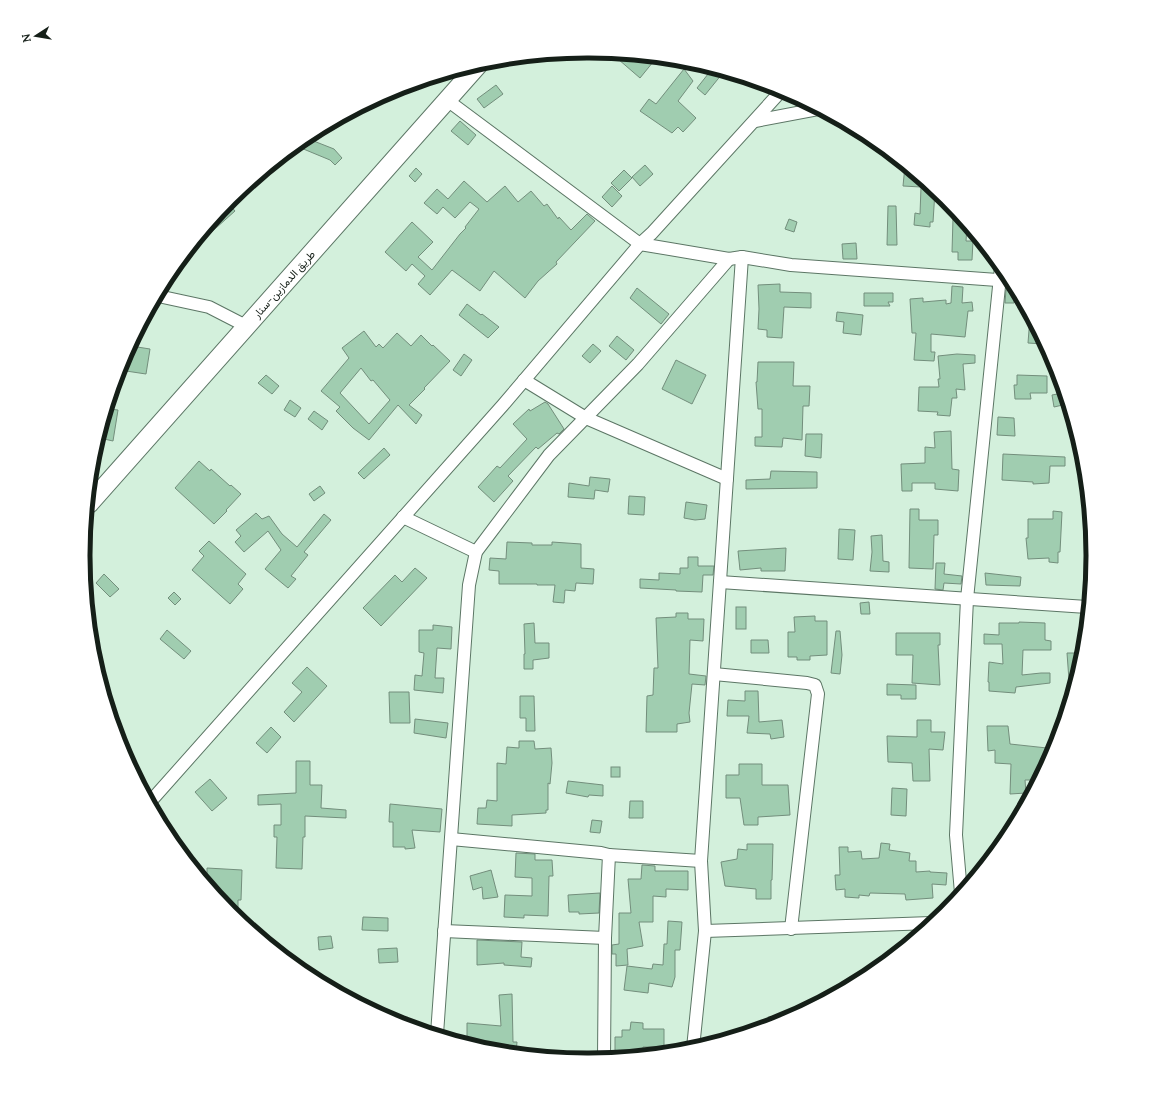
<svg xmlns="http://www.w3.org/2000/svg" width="1176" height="1111" font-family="Lora,Vazirmatn,serif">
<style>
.building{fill:#a0cdb0;stroke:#738e7c;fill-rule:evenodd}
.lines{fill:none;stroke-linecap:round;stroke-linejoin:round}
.minor-casing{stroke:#5c7665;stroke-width:14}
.highway-casing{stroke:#5c7665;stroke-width:20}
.minor{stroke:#fff;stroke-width:12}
.highway{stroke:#fff;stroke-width:18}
.labels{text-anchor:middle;stroke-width:3;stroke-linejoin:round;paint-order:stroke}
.street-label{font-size:11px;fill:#151f18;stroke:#fff}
.rim{fill:none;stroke:#151f18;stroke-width:5}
</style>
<rect width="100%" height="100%" fill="#d3f0dc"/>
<g class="building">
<path d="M611,53L648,57L653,62L640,78Z"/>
<path d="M684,69L693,81L678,101L696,118L683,132L678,127L672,133L640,111L649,99L656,104Z"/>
<path d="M712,69L718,70L722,74L705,95L697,88Z"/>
<path d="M496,85L503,94L484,108L477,99Z"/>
<path d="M460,121L476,135L468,145L451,131Z"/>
<path d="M306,138L334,149L342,158L335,165L330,160L301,148Z"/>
<path d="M645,165L653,174L640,186L632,177Z"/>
<path d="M905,166L935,191L933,222H930V227L914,225L915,213L920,214L921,187L903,186Z"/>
<path d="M416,168L422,174L415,182L409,176Z"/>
<path d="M624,170L632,178L619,191L611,183Z"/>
<path d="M464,181L487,202L505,186L518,202L531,191L544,206L547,204L558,219L559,217L571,230L587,214L595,221L556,262L557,264L538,281L525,298L494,271L480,291L452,270L430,295L418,284L425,276L412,264L406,271L385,252L412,222L433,242L418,257L432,270L460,234L466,228L465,227L479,209L470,202L455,218L443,207L437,214L424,203L437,189L448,199Z"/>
<path d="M612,186L622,196L612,207L602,197Z"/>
<path d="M228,203L235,211L207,236L204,232Z"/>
<path d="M888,206H896L897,245H887Z"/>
<path d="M953,218L961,219L967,226L966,241H973L972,260H958V252H952Z"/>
<path d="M789,219L797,222L794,232L785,229Z"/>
<path d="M856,243L857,259H843L842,244Z"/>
<path d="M780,284V292L811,293V308L784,307L782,338L767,337V330L758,329L759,309L758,285Z"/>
<path d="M952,286L963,287L962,303L972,302L973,311H968L965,337L931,334V352H935L934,361L914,360L916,333H912L910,299L923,298V302L946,300V304L951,303Z"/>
<path d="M637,288L669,314L661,324L630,298Z"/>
<path d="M1006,290H1014V303H1005Z"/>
<path d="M864,293H893V302H888L890,306H864Z"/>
<path d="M467,304L481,315L482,314L499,327L488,338L459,315Z"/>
<path d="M837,312L863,315L861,335L843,333L844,322L836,321Z"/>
<path d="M1030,317L1042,340L1044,344L1028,343Z"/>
<path d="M364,331L376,347L379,344L383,348L397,333L411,346L421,335L432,346L433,345L450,361L424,388L425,389L409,405L422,415L416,424L398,405L369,440L353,428L336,411L340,407L321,391L349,358L342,348ZM361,368L371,381L373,380L390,400L369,424L340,393Z"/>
<path d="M617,336L634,350L626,360L609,346Z"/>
<path d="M593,344L601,351L590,363L582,356Z"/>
<path d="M131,346L150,349L146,374L126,371L128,350Z"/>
<path d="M464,354L472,360L461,376L453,370Z"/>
<path d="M957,354L975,355V363L963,364L965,390L956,389L957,398H952L950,416L937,415L938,412L918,411L919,387H939L938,379H940L938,356Z"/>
<path d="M676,360L706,375L692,404L662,389Z"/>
<path d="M758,362H794L793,386H810L809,406H803L802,440L783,438L782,447L755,446V437H762V409H758L756,382H757Z"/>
<path d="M266,375L279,386L272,394L258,383Z"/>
<path d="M1017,375L1047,376V393H1030L1031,399H1015L1014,385H1017Z"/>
<path d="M1063,393L1067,404L1054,407L1052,395Z"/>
<path d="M290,400L301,408L295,417L284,410Z"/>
<path d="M545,402L548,404L564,429L559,434L557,433L538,449L536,447L508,476L513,481L494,502L478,487L497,466L500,468L527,439L513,424L529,409L530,411Z"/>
<path d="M109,409L118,410L113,441L104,439Z"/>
<path d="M314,411L328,421L322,430L308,419Z"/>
<path d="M998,417L1014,418L1015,436L997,435Z"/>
<path d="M951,431L952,469L959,470L958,491L935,489V483H912V491H902L901,464L925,463V447L935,448L934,432Z"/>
<path d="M806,434H822L821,458L805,456Z"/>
<path d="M384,448L390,455L364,479L358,473Z"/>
<path d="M1003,454L1065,457V466H1050L1049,483L1033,484V482L1002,480Z"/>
<path d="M199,461L210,471L211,469L230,486L231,485L241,494L226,510L227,511L214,524L175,488Z"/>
<path d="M771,471L817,472V488L746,489V480L770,479Z"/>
<path d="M590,477L610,479L608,492L595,490L594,499L568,497L569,483L589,486Z"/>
<path d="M320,486L325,493L314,501L309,494Z"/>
<path d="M629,496L645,497L644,515L628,514Z"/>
<path d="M686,502L707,505L705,519L695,520L684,518Z"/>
<path d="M910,509H919V520H938V535H934L933,569L909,568Z"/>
<path d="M1053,511L1062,512L1060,552H1058V563L1049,562V558L1028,559L1026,538H1028V519H1053Z"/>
<path d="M256,513L262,519L269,516L282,534L297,547L324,514L331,520L304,552L308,555L291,576L296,579L288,588L265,569L281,550L268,531L244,552L235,542L241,536L236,530Z"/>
<path d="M839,529L855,530L853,560L838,559Z"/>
<path d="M882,535L883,561L889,562V572L870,571L872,552L871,536Z"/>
<path d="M209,541L246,574L238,584L243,589L230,604L192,570L204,556L199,551Z"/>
<path d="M507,542L532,543V545H552V542L581,544V568L594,569L593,584L576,583L575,591L565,590L564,603L553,602L555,585H537V584H499V571L489,570L490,558L506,559Z"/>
<path d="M786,548L785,571H761V568L740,570L738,551Z"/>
<path d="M688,557H698V566H714L713,575H703L702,592L676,591V590L640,588V579L659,580V573L680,574V568H688Z"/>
<path d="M936,563H945L944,574L962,576L961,584L944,583L943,590L935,589Z"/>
<path d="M415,568L427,578L381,626L363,608L395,575L402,582Z"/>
<path d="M985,573L1021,577L1020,586L986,585Z"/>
<path d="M104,574L119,589L110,597L96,583Z"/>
<path d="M174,592L181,599L175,605L168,598Z"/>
<path d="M869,602L870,614H861L860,603Z"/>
<rect x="736" y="607" width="10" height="22"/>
<path d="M676,613H688V619H704L703,641L690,640L689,674L706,676L705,685L692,684L689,713L690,722L677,724V732H646L647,696L653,695L654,668H658L656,618L676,617Z"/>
<path d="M815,616V621H827V655L810,656V660H797V657H788V632H795L794,617Z"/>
<path d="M1019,622L1045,623V640L1051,641V650H1023L1022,675L1041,673H1050V683L1016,687L1015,693L989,691V682H988L989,662L1003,664L1002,644H984V634L999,635V623H1019Z"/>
<path d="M534,623L535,643H549V658L533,660V669H524V654H525L524,624Z"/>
<path d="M433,625L452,627L451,649L437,648L435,678H444L443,693L414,690L415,675L422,676L424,653L419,652V630H433Z"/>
<path d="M167,630L191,651L184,659L160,639Z"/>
<path d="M836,631H840L842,655L840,674L831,673Z"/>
<path d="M896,633H940V645H938L940,685L912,683L913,655H896Z"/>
<path d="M751,640H768L769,653H751Z"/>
<path d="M1067,653H1080L1081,660L1071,694H1070Z"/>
<path d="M307,667L327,686L294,722L284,712L302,692L292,683Z"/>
<path d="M887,684L916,685V699H901V695H887Z"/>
<path d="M745,691H758L759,722L782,720L784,737L771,739L770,734L747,733L749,716H727L728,700L745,701Z"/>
<path d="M389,692H409L410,723H390Z"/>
<path d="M520,696H534L535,731H526V718H520Z"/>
<path d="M415,719L448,723L446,738L414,733Z"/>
<path d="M917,720H931V732H945L943,750L929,749L930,781H913L912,763L888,762L887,736L917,737Z"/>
<path d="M987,726H1008L1010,744L1047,748V761L1038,780H1025L1026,793L1010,794L1011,764L995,763V750L988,751Z"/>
<path d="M271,727L281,737L267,753L256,743Z"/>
<path d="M519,741H534L535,749L551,748L552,763L550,784L548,783V810H546V813L512,815V826L477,824L478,808H486L487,800L497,801V763L506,764L507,747L519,748Z"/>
<path d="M296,761H310V785H322L321,808L346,810V818L305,816V837H303L302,869L276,868L277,837H274V825H281V804L258,805V795L296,793Z"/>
<path d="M739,764H762V785H788L790,815L758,817V825H744L740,798H726V775H739Z"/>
<rect x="611" y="767" width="9" height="10"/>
<path d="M210,779L227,798L212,811L195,792Z"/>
<path d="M568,781L603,785V796L589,795L588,797L566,793Z"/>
<path d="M892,788L907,789L906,816L891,815Z"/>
<path d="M630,801H643V818H629Z"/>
<path d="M390,804L442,809L440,832L412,830L415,848L405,849V847H393V822H389Z"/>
<path d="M592,820L602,821L600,833L590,832Z"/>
<path d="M881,843L890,844L889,850L910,853L909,861H916V872L930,871V872L947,873L946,885L932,884L933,898L906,900L905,894L870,893L869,896L859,895V898L845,897V889L836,890L835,875H840L839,847H848V852L861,851L862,859L879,858Z"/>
<path d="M747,844H773L772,880H771V899H756V889L725,886L721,862L737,859L738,849L747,850Z"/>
<path d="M516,853L535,854V860H552L553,876H549L548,916L524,915V918L504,917L505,895L532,896V878L515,877Z"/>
<path d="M642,865L655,866V871H688V890L666,889V897L653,896V922H639L643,946L627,949L628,965L616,966V954H612V945L619,944V913H631L628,879H641Z"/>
<path d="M207,868L242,870L241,900H238V907H227L207,882Z"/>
<path d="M491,870L498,897L483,899L482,887L473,890L470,876Z"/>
<path d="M600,893L599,913L579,914V912H569L568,895Z"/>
<path d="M363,917L388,918V931L362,930Z"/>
<path d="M668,921L682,922L680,950H675V977L672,987L649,983L648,993L624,990L627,966L652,969L653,964L663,965L664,944H667Z"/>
<path d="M331,936L333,948L319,950L318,937Z"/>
<path d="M477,940L522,942L521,957L532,958L531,967L504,965V963L477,965Z"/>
<path d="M397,948L398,962L379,963L378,949Z"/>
<path d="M512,994L513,1042H517L516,1053L497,1051V1044L467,1043V1023L501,1026L499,995Z"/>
<path d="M631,1022L643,1023V1029H664V1047H643V1053H615V1037H622V1030H630Z"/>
</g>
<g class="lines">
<defs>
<g id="minor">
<path d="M447,100L640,244L729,259L742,257L791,265L1011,281"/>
<path d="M755,121L818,109"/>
<path d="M158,296L209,307L246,326"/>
<path d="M524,380L586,418L727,479"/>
<path d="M403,517L476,552"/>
<path d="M720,582L1087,607"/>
<path d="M714,674L807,683L815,685L818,694L791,929"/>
<path d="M150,802L503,405L640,244L652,233L782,90"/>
<path d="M451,839L601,853L609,855L605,938L604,1058"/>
<path d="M609,855L701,861"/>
<path d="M961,893L956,835L967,599L1001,267"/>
<path d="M444,931L605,938"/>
<path d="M705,931L931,923"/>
<path d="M437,1034L469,585L476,552L549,455L638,364L729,259"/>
<path d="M693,1048L705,931L701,861L742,257"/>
</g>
<path id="highway" d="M89,504L479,64"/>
</defs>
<use href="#minor" class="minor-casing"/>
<use href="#highway" class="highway-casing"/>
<use href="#minor" class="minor"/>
<use href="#highway" class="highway"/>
</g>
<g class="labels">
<g class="street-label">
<text transform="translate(284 284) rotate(-48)" y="4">طريق الدمازين-سنار</text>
</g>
</g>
<path d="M0 0H1176V1111H0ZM587 58H589A497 497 0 0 1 1086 555V556A497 497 0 0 1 589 1053H587A497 497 0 0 1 90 556V555A497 497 0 0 1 587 58Z" fill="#fff" fill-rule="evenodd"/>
<path class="rim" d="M587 58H589A497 497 0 0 1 1086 555V556A497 497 0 0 1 589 1053H587A497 497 0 0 1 90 556V555A497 497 0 0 1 587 58Z"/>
<g transform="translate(36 36) rotate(258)" stroke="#ffffff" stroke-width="3" paint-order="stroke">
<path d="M0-3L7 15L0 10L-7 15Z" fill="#151f18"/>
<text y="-6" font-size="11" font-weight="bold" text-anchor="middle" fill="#151f18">N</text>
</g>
</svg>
